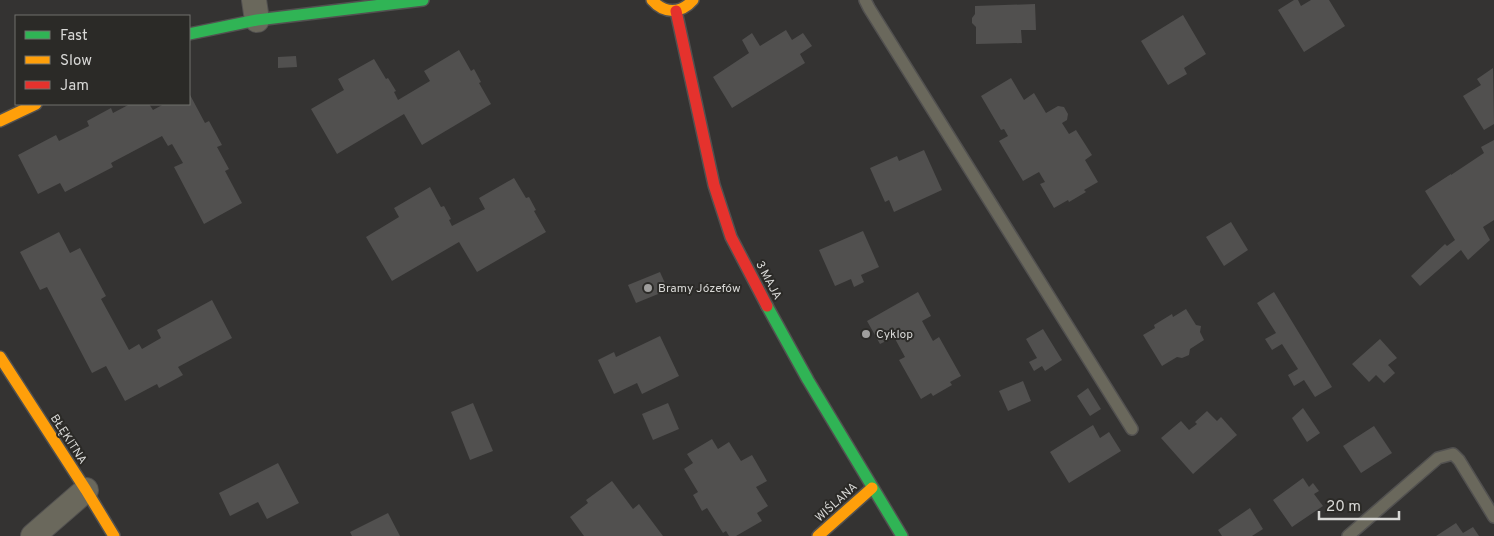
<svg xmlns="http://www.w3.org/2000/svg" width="1494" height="536" font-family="Overpass,sans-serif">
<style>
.building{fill:#51504f}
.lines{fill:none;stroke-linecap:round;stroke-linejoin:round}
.lane-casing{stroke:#525150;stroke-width:14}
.street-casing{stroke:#525150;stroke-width:26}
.fast-casing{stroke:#525150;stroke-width:14}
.slow-casing{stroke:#525150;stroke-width:14}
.jam-casing{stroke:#525150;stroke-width:14}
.lane{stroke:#6a685c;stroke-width:11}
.street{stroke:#6a685c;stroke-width:24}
.fast{stroke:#30b455;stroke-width:11}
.slow{stroke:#ff9f0a;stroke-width:11}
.jam{stroke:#e5322d;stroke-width:11}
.poi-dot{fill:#9f9e9d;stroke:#2b2a27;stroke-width:2}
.labels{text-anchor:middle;stroke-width:4;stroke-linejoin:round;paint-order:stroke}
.street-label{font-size:12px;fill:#d8d8d6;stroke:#2b2a27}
.poi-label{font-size:12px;fill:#d8d8d6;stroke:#2b2a27;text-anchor:start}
</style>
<rect width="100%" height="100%" fill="#343332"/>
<g class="building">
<path d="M1294,0H1298L1301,6L1311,0H1329L1345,26L1304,52L1278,10Z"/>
<path d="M1035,4L1036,30H1021L1022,43L976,44V27L972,23V18L975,14V6Z"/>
<path d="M1183,15L1206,54L1184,68L1187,74L1168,85L1141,41Z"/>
<path d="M786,30L792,40L803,33L812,46L800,54L805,63L732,108L713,77L749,53L742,40L752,33L760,46Z"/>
<path d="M459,50L471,71L474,69L481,82L479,83L491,104L422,145L404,114L337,154L311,109L344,90L338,79L374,59L386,79L388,78L396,91L394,92L398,100L430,81L424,71Z"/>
<path d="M296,56L297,67L278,68V57Z"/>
<path d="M1493,68L1494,124L1484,130L1463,96L1481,85L1477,79Z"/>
<path d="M1011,78L1024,100L1034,93L1046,113L1058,106L1064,107L1068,114L1067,120L1062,123L1069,134L1076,130L1092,155L1085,160L1098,182L1084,190L1086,192L1069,202L1068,200L1054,208L1040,184L1045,182L1039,172L1023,181L999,141L1008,136L1004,129L1001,130L981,96Z"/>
<path d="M189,93L205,123L209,121L222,145L217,147L229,169L225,171L242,203L204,224L174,167L183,163L172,144L168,146L162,136L111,163L113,167L65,192L60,183L38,194L18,155L56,135L59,141L89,126L87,121L111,108L113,113L130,104H149L153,110L164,104H189Z"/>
<path d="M1494,140V220L1483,227L1490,240L1468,260L1461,250L1420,286L1411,276L1445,244L1447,246L1455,240L1425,191L1451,174V175L1484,153L1481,147Z"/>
<path d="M924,150L942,190L894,212L889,200L885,202L870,168L897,156L899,161Z"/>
<path d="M514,178L526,198L529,197L536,210L534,211L546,232L477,272L459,242L392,281L366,237L399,217L394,208L430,187L441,207L444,206L451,219L449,220L452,226L485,209L479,198Z"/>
<path d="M1231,222L1248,250L1224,266L1206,237Z"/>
<path d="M863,231L879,267L861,275L864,282L854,287L851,279L835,286L819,250Z"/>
<path d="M59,232L70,253L80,248L106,296L101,299L129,350L139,344L142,349L161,338L157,330L212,300L232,338L178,367L183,375L159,388L157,384L125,401L106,366L92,373L47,287L40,290L20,252Z"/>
<path d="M660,272L668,290L636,303L628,285Z"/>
<path d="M918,292L931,316L922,321L933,341L939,337L961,376L950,382L952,385L933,396L931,393L921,399L899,360L905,357L894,337L880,344L867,321Z"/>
<path d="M1274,292L1332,387L1315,397L1304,380L1294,386L1288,375L1298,369L1282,344L1272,350L1265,339L1276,333L1257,303Z"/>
<path d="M1186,309L1196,325L1201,326L1200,332L1204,340L1190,349L1189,355L1182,358L1177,357L1162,366L1143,335L1155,328L1154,325L1172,314L1173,317Z"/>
<path d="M1043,329L1062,360L1045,371L1042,366L1034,371L1029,362L1037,358L1026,339Z"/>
<path d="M660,336L679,376L642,394L637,383L614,394L598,360L614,352L616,357Z"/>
<path d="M1380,339L1397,358L1388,365L1395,373L1384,383L1376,375L1369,382L1352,364Z"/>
<path d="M1023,381L1031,401L1008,411L999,391Z"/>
<path d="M1088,388L1101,409L1090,416L1077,396Z"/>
<path d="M473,403L493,451L470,460L451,412Z"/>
<path d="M668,403L679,429L653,440L642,414Z"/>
<path d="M1303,408L1320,433L1307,442L1292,418Z"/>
<path d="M1207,411L1217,421L1221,417L1237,435L1193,474L1161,438L1181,421L1189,430L1197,424L1195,422Z"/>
<path d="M1093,425L1100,438L1109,432L1121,451L1069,483L1050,452Z"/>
<path d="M1374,426L1392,453L1361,473L1343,446Z"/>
<path d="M712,439L718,449L729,442L741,461L752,455L767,481L756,487L768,506L757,513L762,521L736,536H729L726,531L723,533L707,508L702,511L693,495L698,492L684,469L693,463L687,454Z"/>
<path d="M278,463L299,503L267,519L258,502L230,516L219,493Z"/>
<path d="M1303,478L1309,487L1313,483L1319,491L1314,494L1323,506L1292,527L1273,500Z"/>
<path d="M612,481L633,509L639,504L663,536H584L570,517L588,503L586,500Z"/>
<path d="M1250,508L1263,529L1252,536H1222L1218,530Z"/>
<path d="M388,513L400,536H352L350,532Z"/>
<path d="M1456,523L1463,533L1473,527L1479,536H1436Z"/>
</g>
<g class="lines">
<defs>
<g id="lane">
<path d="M865,0L869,8L1132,429"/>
<path d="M1348,536L1438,458L1453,454L1459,460L1494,517"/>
</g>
<g id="street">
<path d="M254,0L257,20"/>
<path d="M33,536L86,490"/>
</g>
<g id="fast">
<path d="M189,34L257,20L423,0"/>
<path d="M767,306L808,380L902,536"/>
</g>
<g id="slow">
<path d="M652,0C664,14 681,14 693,0"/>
<path d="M0,121L36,104"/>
<path d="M0,357L86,490L114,536"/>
<path d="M818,536L872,488"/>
</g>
<path id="jam" d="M676,11L714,185L731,237L767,306"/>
</defs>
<use href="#lane" class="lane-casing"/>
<use href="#street" class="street-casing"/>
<use href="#fast" class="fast-casing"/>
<use href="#slow" class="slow-casing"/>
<use href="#jam" class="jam-casing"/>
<use href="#lane" class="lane"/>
<use href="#street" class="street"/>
<use href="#fast" class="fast"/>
<use href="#slow" class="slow"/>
<use href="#jam" class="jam"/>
</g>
<g class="poi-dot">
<circle cx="648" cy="288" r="5"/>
<circle cx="866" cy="334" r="5"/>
</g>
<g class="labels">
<g class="street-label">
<text transform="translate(769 280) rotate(62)" y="4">3 MAJA</text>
<text transform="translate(69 439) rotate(57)" y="4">BŁĘKITNA</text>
<text transform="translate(836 502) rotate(-42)" y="4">WIŚLANA</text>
</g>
<g class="poi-label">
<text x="658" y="292">Bramy Józefów</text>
<text x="876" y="338">Cyklop</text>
</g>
</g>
<rect x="15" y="15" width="175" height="90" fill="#2b2a27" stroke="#70706d"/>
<rect x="25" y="31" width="25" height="8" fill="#30b455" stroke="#70706d"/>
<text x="60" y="40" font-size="15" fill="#d8d8d6">Fast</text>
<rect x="25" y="56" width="25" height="8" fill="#ff9f0a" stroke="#70706d"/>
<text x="60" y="65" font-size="15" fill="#d8d8d6">Slow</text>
<rect x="25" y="81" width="25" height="8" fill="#e5322d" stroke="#70706d"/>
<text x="60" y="90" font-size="15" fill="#d8d8d6">Jam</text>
<path d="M1319 511v8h80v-8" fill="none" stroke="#d8d8d6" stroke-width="2.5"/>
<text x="1326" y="511" font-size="15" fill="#d8d8d6" stroke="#2b2a27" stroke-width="4" paint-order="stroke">20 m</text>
</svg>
